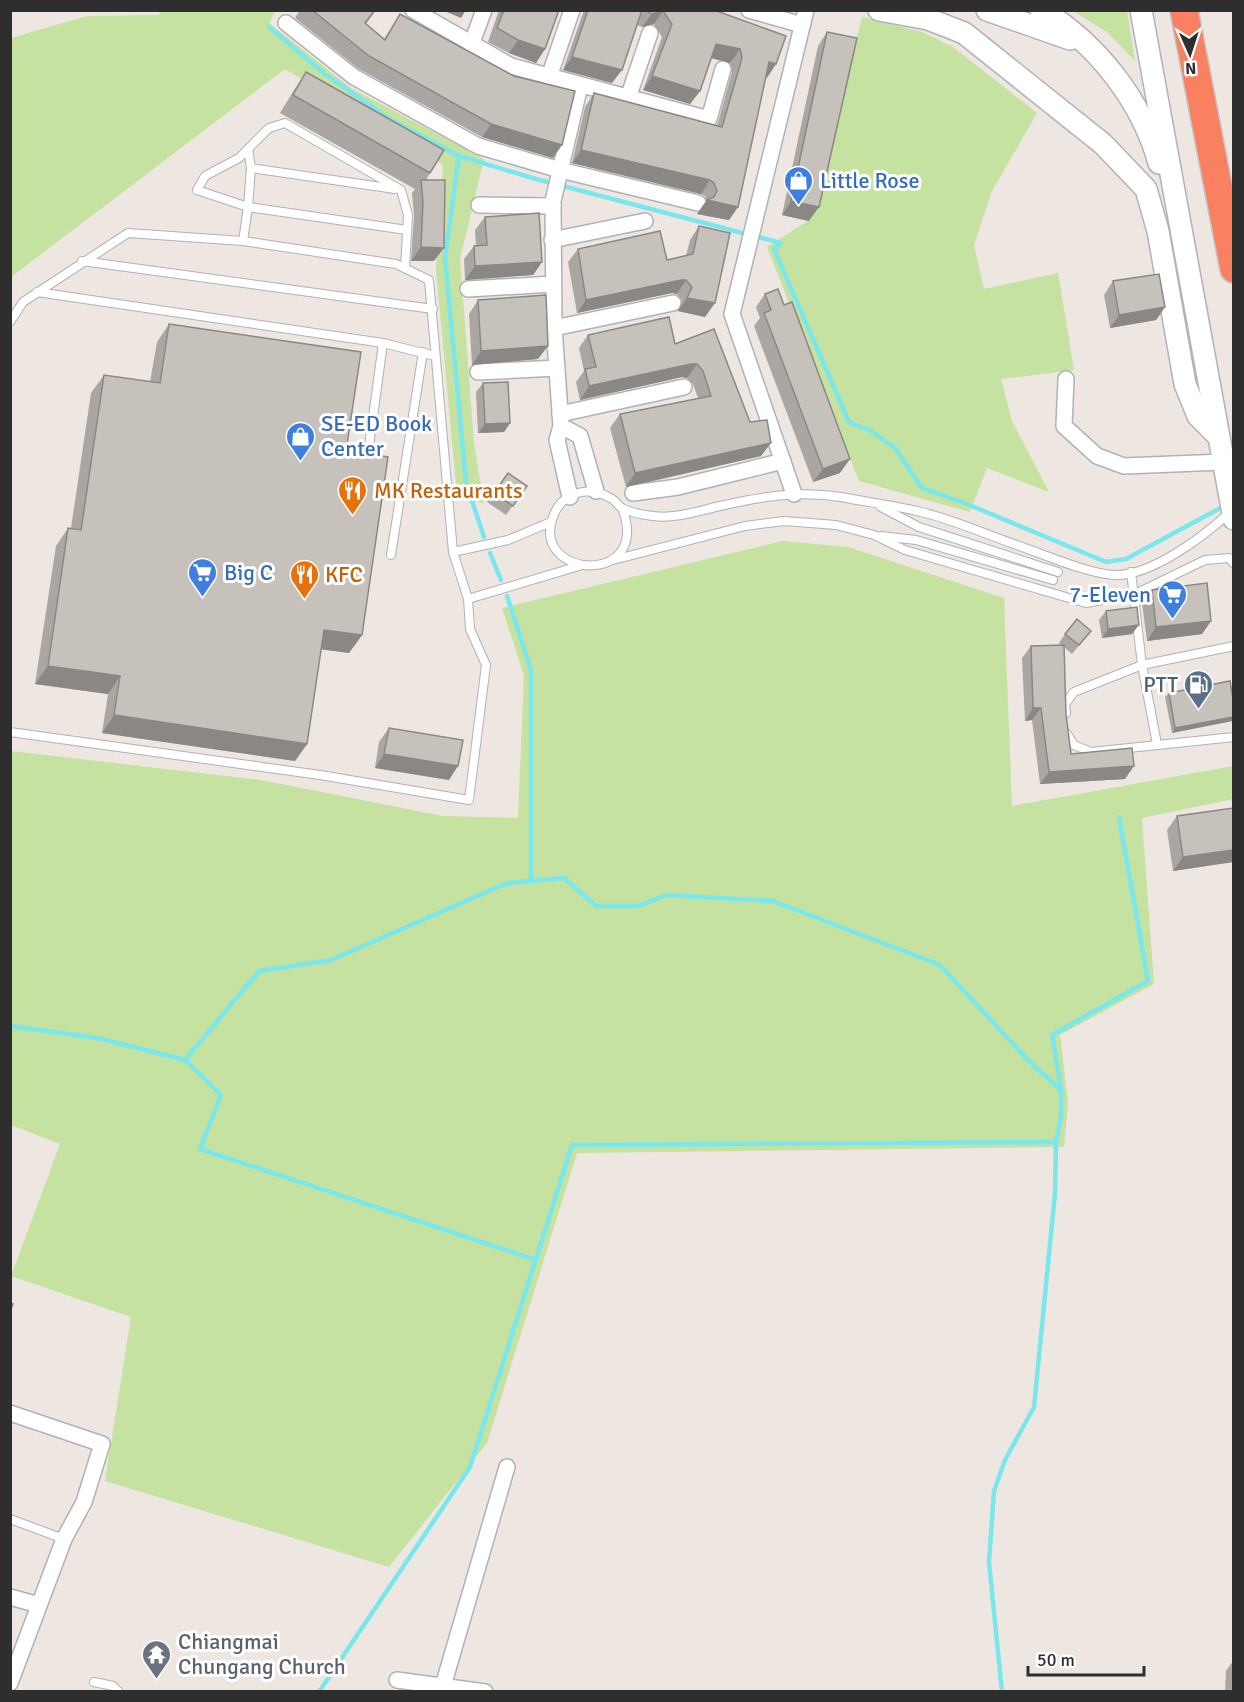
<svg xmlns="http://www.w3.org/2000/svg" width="1244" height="1702" font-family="Signika,sans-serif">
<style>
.green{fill:#c5e2a0}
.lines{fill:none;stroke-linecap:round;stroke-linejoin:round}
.stream{stroke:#79e7ec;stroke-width:4.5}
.lane-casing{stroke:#aeb2b9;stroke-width:10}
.street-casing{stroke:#aeb2b9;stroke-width:18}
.secondary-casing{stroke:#aeb2b9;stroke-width:24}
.highway-casing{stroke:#c4c4c4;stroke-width:30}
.lane{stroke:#fff;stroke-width:8}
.street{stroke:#fff;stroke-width:15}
.secondary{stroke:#fff;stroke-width:21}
.highway{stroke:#f98161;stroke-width:27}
.wall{fill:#aba6a2}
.shaded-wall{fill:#8b8784}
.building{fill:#c7c1bc;stroke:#8b8784;stroke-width:1.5}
.labels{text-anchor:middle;stroke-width:6;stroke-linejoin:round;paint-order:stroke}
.shop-label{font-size:22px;fill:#366cbe;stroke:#fff;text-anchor:start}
.food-label{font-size:22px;fill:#c56008;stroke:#fff;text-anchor:start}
.service-label{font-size:22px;fill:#4e5e75;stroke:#fff;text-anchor:end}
.worship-label{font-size:22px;fill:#5b616d;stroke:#fff;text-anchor:start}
</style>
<rect width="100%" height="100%" fill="#eee6e1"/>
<g class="green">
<path d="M161,10L275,11L269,23L351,88L484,159L460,259L474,443L484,504L457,494L436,271L443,165L285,69L11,277V38L87,16L159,15Z"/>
<path d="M1073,11H1127L1135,61L1107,32Z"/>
<path d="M862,17L922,32L953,47L1037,113L992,191L974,245L984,289L1058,273L1074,370L1001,379L1012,421L1049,492L987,468L970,512L859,481L767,247L812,218Z"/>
<path d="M783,541L848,547L1004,598L1012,806L1233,766V799L1142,818L1154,984L1060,1035L1068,1102L1064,1147L577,1153L487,1443L389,1567L105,1481L131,1317L11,1276L60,1144L11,1125V751L261,780L443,816L518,818L524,675L502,608Z"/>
</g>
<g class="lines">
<g class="stream">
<path d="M269,27L325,74L391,120L459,156L536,179L781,243L774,249L849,422L871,431L895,448L922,488L967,504L1106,562L1126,559L1224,506"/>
<path d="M459,156L445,257L466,483L484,537"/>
<path d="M490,553L501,580"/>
<path d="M507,596L531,670V880"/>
<path d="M10,1026L97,1038L185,1060L259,971L331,960L507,883L564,878L596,906H638L667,895L773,901L940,965L1027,1059L1061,1090"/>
<path d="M185,1060L221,1095L200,1149L536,1260"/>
<path d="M319,1692L470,1467L572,1145L1056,1142"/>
<path d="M1002,1692L989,1562L994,1491L1005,1460L1034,1407L1055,1193L1056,1142L1061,1116V1090L1052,1035L1148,981L1119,817"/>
</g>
<defs>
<g id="lane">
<path d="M248,149L251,168L248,207L407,230"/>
<path d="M251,168L395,189"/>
<path d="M243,241L248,207L197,190L205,176L239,158L269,128L285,123L401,190L408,215L405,268"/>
<path d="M82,261L433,309"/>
<path d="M37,292L383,343L435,356"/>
<path d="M10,322L23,302L128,233L243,241L396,264L429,280L453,552L468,599L470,629L486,665L469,800L320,775L10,732"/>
<path d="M367,461L383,343"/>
<path d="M881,507L919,527L1058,572"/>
<path d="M622,508C653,587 530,579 553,517C562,491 590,485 612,499C616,501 618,506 622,508C629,512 644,515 653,516C675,519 698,511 720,506C760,497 799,490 841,497C866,502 892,505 917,511C949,518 980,532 1011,543C1039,552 1087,574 1115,575C1151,576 1203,537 1229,513"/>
<path d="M881,536L916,540L1053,580"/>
<path d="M453,552L508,540L551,522"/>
<path d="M391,555L423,352"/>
<path d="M613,560L745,526L784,521L836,525L874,535L905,550L1086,603L1135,594L1205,560L1229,558L1234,564"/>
<path d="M1131,572L1142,665L1157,744"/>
<path d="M468,599L579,566"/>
<path d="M1066,713L1065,704L1074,692L1142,665L1234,646"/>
<path d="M1067,734L1074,745L1091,752L1234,737"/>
<path d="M10,1519L64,1539"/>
<path d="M94,1682L113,1686L119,1692"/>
</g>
<g id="street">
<path d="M413,10L511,66L709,119L723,69"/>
<path d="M749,10L802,25"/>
<path d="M286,23L354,77L478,146L560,170L698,203"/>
<path d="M471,45L484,10"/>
<path d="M549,77L572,10"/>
<path d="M628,98L650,33"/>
<path d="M479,205L553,206"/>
<path d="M552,240L645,221"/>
<path d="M468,289L553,284"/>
<path d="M554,328L673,303"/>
<path d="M478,372L557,368"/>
<path d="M1066,379L1064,426L1097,456L1124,466L1223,462"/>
<path d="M560,414L684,387"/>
<path d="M561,426L580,436L596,491"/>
<path d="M633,493L678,487L783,461"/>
<path d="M794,494L732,314L806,10"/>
<path d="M570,497L557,440L561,426L554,328L553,201L580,86"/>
<path d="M10,1413L102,1444L84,1502L64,1539L10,1683"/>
<path d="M10,1597L39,1605"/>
<path d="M397,1680L485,1692"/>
<path d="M443,1686L507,1467"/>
</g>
<g id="secondary">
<path d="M879,10L928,19L964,33L1103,144L1146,189L1158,231L1185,384L1198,416L1219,437"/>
<path d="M987,10L1070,39"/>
<path d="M1041,10C1096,42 1142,101 1159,163"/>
<path d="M1141,10L1234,519"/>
</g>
<path id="highway" d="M1184,10L1234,269"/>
</defs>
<use href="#lane" class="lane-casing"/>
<use href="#street" class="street-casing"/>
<use href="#secondary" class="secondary-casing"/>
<use href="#highway" class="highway-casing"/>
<use href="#lane" class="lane"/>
<use href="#street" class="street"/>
<use href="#secondary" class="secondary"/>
<use href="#highway" class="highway"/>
</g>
<g class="wall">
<path d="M300,10H376L366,24L384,39L400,14L553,158L482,137L359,69L295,18Z"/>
<path d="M499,10H559L536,63L509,53L488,42Z"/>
<path d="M584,10H714L767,78L766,77L738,207L729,220L697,214L706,201L705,196L701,194L572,163L585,107L594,93L717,126L732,72L730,63L711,58L700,91L690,104L643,90L662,37L654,24L642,27L637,25L612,83L563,70Z"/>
<path d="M827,32L809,221L782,215L818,46Z"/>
<path d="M306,72L430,173L426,180L434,261H411L414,215L412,193L415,189L280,113L294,90Z"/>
<path d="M485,217L542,262L533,275L465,280L464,259L474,246H476L475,230Z"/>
<path d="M699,226L705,317L678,311L682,300L677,294L672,293L577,313L568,262L578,249L667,260L686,256L690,240Z"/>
<path d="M1113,281L1165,307L1156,320L1110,328L1104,295Z"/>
<path d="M765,294L784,305L840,473L813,482L754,326L760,318L756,307Z"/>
<path d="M478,300L538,359L472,365L469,314Z"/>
<path d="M169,324L346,451L362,635L349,653L321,649L307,744L295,761L102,733L108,694L35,684L56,546L68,528H71L91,393L104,375L150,382L157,342Z"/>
<path d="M714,329L761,456L626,487L610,428L620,414L698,398L693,384L687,378L682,377L580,400L576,382L584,371L579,348L588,335L675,344Z"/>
<path d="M483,383L510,423L504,432L478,433L476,392Z"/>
<path d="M508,473L527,486L506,515L487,502Z"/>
<path d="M1152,590L1211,621L1202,634L1147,641L1142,603Z"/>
<path d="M1106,611L1132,634L1102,638L1099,620Z"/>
<path d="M1091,631L1072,654L1064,647L1066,714L1071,754L1125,779L1040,784L1032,720L1025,721L1022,658L1031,646L1061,645L1059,643L1065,634Z"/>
<path d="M1169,693L1233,699L1172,733L1165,697Z"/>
<path d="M389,728L449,780L375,768L379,742Z"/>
<path d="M1233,808V862L1173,871L1167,830L1177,816Z"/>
<path d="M1233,1661V1692H1225L1226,1671Z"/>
</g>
<g class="shaded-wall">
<path d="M442,10H466L461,18Z"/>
<path d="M663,11L654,24L642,27L652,14Z"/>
<path d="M518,40L545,49L536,63L509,53Z"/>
<path d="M716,44L740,49L730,63L707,57Z"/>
<path d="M572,57L622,70L612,83L563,70Z"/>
<path d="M769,62L776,64L767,78L760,75Z"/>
<path d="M652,76L700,91L690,104L643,90Z"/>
<path d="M491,124L562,145L553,158L482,137Z"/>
<path d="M581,150L710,180L701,194L572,163Z"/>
<path d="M707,200L738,207L729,220L697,214Z"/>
<path d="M791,201L819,207L809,221L782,215Z"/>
<path d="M421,247L444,248L434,261H411Z"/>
<path d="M542,262L533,275L465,280L475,266Z"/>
<path d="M681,280H686L677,294L672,293L577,313L586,300Z"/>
<path d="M687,298L715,303L705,317L678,311Z"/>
<path d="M1165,307L1156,320L1110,328L1119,315Z"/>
<path d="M548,346L538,359L472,365L481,351Z"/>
<path d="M691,364H697L687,378L682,377L580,400L589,386Z"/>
<path d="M510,423L504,432L478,433L485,424Z"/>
<path d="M771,443L761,456L626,487L635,473Z"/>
<path d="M850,459L840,473L813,482L823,469Z"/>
<path d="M1211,621L1202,634L1147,641L1156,627Z"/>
<path d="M1139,625L1132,634L1102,638L1108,629Z"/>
<path d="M324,630L362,635L349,653L312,648Z"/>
<path d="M48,666L120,676L108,694L35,684Z"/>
<path d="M1033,708H1041L1032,720L1025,721Z"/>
<path d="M114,715L307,744L295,761L102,733Z"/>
<path d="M1233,717V721L1172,733L1175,728Z"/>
<path d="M384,754L458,766L449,780L375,768Z"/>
<path d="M1134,766L1125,779L1040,784L1049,772Z"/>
<path d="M1233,850V862L1173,871L1183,857Z"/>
</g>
<g class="building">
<path d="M312,10H375L365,23L385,40L400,14L514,76L575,91L562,145L491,124L369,56Z"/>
<path d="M504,10H559L545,49L518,40L497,28Z"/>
<path d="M588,10H642L622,70L572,57Z"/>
<path d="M645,10H714L786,36L776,64L769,62L738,207L707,200L714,197L717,191L714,183L710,180L581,150L594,93L722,127L742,58L740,49L716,44L700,91L652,76L672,24L663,11L652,14Z"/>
<path d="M827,32L857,38L819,207L791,201Z"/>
<path d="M306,72L444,150L430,173L293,95Z"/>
<path d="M421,180H445L444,248L421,247L423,202Z"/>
<path d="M539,213L542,262L475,266L474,246L487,245L485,217Z"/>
<path d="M699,226L730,233L715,303L687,298L692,287L686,280H681L586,300L578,249L660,231L667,260L693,254Z"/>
<path d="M1159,274L1165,307L1119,315L1113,281Z"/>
<path d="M778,289L784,305L792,302L850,459L823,469L764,313L771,310L765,294Z"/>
<path d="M546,295L548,346L481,351L478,300Z"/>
<path d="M669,317L675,344L714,329L750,422L767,420L771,443L635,473L620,414L711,396L703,371L697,364H691L589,386L585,369L596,367L588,335Z"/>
<path d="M169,324L361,352L346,451L388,457L362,635L324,630L307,744L114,715L120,676L48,666L68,528L81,530L104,375L160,383Z"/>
<path d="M508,382L510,423L485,424L483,383Z"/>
<path d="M508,473L527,486L513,506L494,493Z"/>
<path d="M1207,583L1211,621L1156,627L1152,590Z"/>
<path d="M1137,607L1139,625L1108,629L1106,611Z"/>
<path d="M1077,619L1091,631L1079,645L1065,634Z"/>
<path d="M1064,645L1066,714L1071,754L1132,748L1134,766L1049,772L1041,708H1033L1031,646Z"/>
<path d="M1230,681L1233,699V717L1175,728L1169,693Z"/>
<path d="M389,728L463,740L458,766L384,754Z"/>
<path d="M1233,808V850L1183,857L1177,816Z"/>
<path d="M10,1303L13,1304L10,1312Z"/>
</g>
<defs>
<symbol id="shop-pin" viewBox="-11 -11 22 30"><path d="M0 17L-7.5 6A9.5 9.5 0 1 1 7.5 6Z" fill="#3f7fe0" stroke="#fff"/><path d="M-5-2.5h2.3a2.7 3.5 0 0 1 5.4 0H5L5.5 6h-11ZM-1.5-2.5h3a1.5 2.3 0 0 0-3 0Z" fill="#fff"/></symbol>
<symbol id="restaurant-pin" viewBox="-11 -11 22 30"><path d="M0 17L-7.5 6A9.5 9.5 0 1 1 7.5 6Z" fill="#e8710a" stroke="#fff"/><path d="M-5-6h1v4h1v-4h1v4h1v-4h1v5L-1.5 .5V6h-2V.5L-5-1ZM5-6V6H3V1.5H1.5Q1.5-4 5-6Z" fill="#fff"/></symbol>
<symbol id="supermarket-pin" viewBox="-11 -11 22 30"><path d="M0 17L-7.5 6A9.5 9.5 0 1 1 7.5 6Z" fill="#3f7fe0" stroke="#fff"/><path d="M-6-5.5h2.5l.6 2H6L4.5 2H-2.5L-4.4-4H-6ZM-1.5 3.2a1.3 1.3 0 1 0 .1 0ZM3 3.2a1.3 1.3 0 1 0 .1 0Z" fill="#fff"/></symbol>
<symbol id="fuel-pin" viewBox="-11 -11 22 30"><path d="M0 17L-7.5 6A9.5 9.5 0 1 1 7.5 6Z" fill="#5c6f8a" stroke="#fff"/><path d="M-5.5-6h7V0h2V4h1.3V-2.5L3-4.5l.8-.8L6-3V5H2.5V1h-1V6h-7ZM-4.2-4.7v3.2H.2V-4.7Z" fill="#fff"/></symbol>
<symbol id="temple-pin" viewBox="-11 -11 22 30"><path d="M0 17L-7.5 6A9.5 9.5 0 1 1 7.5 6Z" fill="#6b7280" stroke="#fff"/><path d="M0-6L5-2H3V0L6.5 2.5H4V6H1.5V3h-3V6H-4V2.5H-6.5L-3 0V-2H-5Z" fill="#fff"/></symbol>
</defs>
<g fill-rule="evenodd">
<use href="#shop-pin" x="782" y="164" width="33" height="45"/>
<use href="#shop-pin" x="284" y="420" width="33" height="45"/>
<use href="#restaurant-pin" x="336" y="474" width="33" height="45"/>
<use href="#supermarket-pin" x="186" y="556" width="33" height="45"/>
<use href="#restaurant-pin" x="288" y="558" width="33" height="45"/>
<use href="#supermarket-pin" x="1156" y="578" width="33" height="45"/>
<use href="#fuel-pin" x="1182" y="668" width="33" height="45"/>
<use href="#temple-pin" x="140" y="1638" width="33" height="45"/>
</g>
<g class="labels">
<g class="shop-label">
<text x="820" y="188">Little Rose</text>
<text x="321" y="431">SE-ED Book<tspan x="321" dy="25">Center</tspan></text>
<text x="224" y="580">Big C</text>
<text x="1151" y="602" text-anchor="end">7-Eleven</text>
</g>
<g class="food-label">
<text x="374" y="498">MK Restaurants</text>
<text x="325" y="582">KFC</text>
</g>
<g class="service-label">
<text x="1178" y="692">PTT</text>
</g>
<g class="worship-label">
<text x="178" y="1649">Chiangmai<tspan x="178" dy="25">Chungang Church</tspan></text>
</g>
</g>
<rect width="1244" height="1702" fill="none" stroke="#2e2e2e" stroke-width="24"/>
<g transform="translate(1190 54) rotate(177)" stroke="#ffffff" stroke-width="4.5" paint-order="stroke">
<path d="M0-4.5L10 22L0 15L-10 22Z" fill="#2e2e2e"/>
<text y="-9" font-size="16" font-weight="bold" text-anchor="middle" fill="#2e2e2e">N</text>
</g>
<path d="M1028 1666v9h116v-9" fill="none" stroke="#2e2e2e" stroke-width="3"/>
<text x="1037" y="1666" font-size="18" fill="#2e2e2e" stroke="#ffffff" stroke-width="4.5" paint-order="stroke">50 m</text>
</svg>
